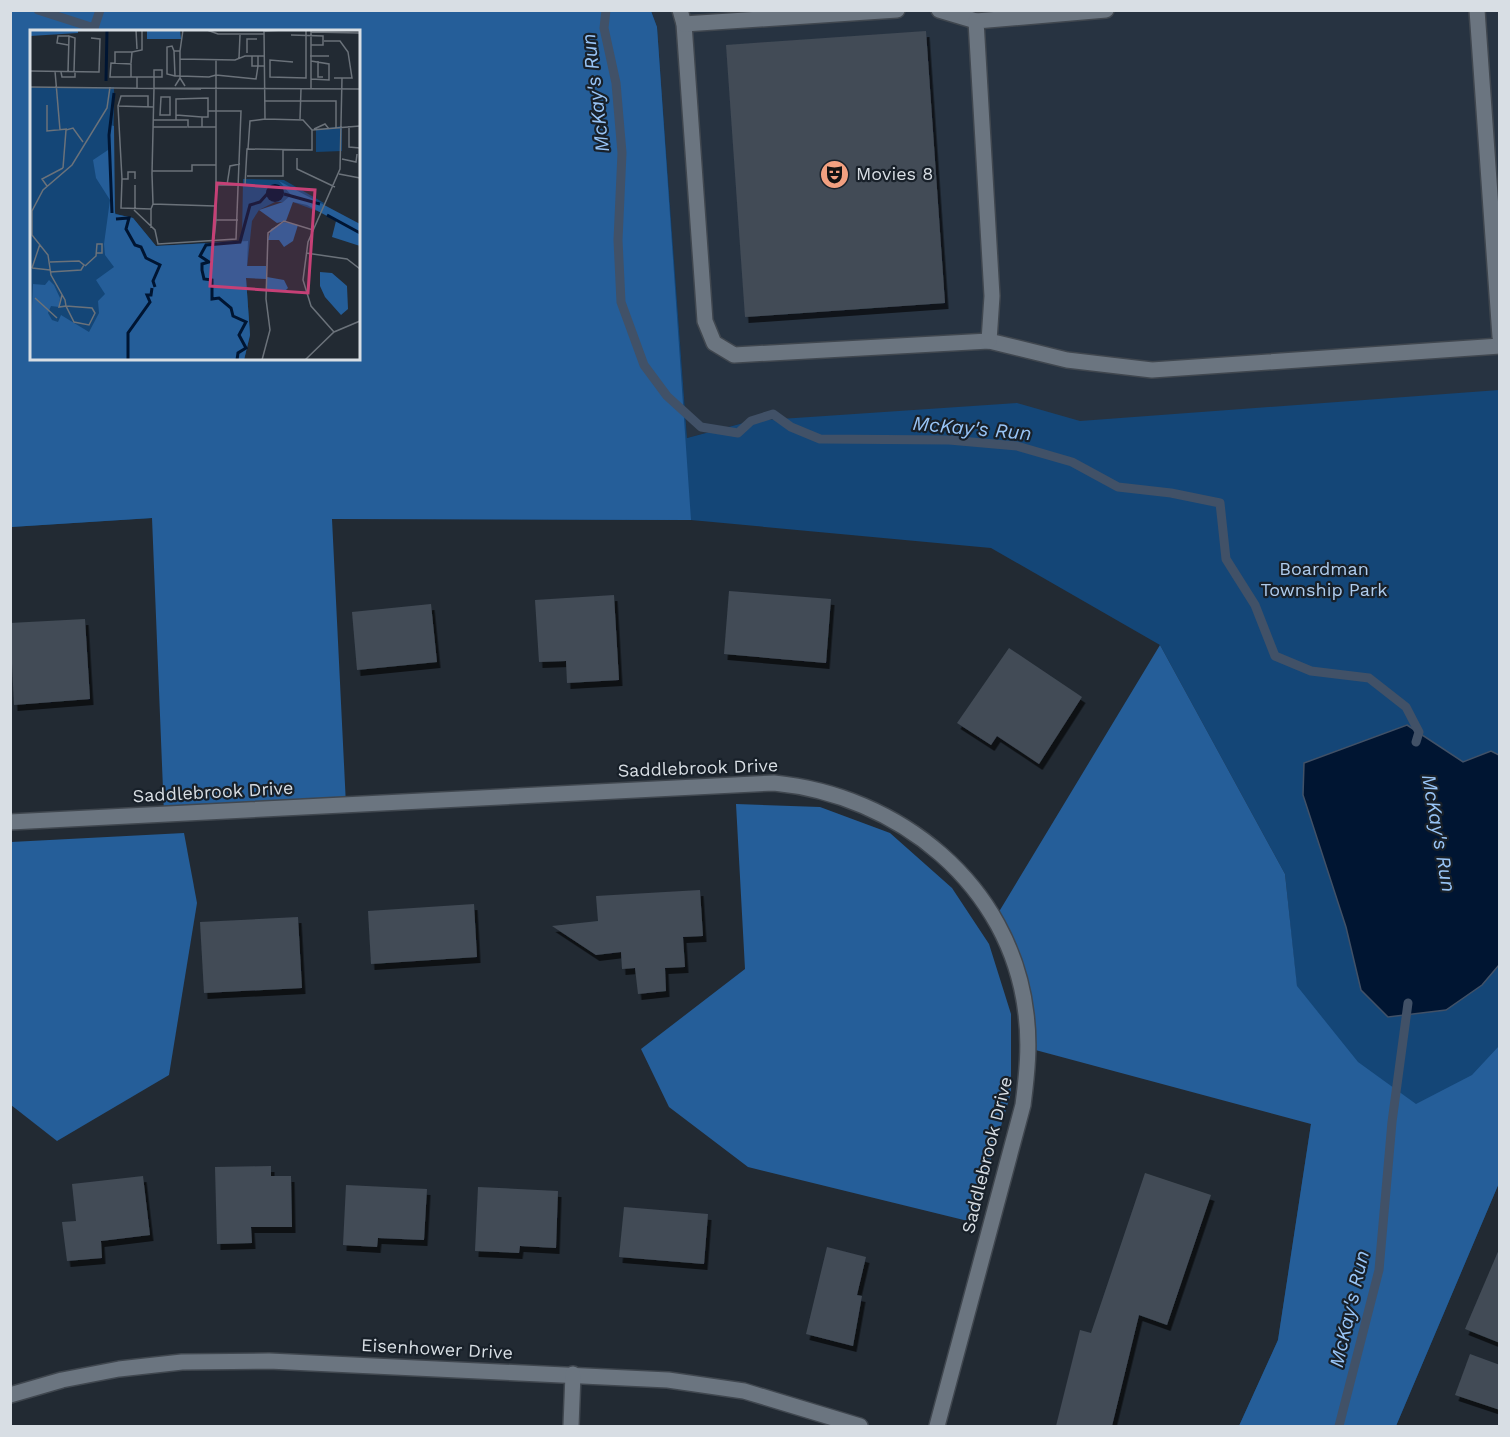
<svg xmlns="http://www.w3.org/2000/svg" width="1510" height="1437" font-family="'Work Sans',sans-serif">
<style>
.built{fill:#273341}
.green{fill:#144677;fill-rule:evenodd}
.forest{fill:#255e99;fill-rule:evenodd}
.water{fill:#001532;stroke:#415167;stroke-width:1.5}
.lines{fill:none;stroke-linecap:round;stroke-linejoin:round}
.stream{stroke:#415167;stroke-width:9}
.building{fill:#424b56;filter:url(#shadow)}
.service-casing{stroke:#40474f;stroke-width:18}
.minor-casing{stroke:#40474f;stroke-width:18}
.service{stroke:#6b7580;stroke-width:15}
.minor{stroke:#6b7580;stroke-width:15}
.labels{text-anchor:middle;stroke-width:4.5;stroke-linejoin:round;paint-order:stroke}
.poi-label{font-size:18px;fill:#d8dee4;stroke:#182029;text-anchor:start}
.park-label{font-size:18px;fill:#afcced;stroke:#182029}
.street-label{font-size:18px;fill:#d8dee4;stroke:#182029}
.water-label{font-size:20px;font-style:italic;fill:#99c5f7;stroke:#182029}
.inset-river{fill:none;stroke:#001532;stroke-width:3}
.inset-road{fill:none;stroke:#6b727a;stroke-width:1.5}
.view{fill:#c64076;fill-opacity:0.15;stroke:#c64076;stroke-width:3}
.inset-edge{fill:none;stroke:#d8dee4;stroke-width:3}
</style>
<defs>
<filter id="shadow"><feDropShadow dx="3.5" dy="6" stdDeviation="0" flood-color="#0009"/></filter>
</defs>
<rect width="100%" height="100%" fill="#222a33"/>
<path class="built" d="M651,11H1499V458L751,421L687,438L657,27Z"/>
<path class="green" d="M11,11H651L657,27L687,438L751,421L1017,403L1080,421L1499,390V1183L1396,1426H1239L1278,1340L1311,1124L1285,874L1160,645L991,548L691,520L152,518L11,527ZM32,32H358V358H32Z"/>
<g class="forest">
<path d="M11,11H651L657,27L691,520L332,519L346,805L164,814L152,518L11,527ZM32,32H358V358H32Z"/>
<path d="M1160,645L1285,874L1297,986L1358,1062L1416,1104L1472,1075L1499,1046V1183L1396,1426H1239L1278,1340L1311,1124L1028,1048L1026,1013L994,920Z"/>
<path d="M736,804L820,807L890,833L952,888L989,944L1011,1014V1093L972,1222L748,1167L669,1107L641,1049L745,969Z"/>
<path d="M184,833L197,903L169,1075L57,1141L11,1105V842Z"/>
</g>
<path class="water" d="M1407,725L1463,762L1491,751L1499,755V965L1482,985L1446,1010L1388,1017L1361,990L1346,927L1303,795L1304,763Z"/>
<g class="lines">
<g class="stream">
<path d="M38,10L94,28L100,10"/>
<path d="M606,10L604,28L616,83L622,153L618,240L621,302L644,365L667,396L701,427L738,433L751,421L773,414L791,427L820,439L949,440L1017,446L1072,462L1118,487L1171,493L1220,503L1226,559L1255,605L1275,656L1311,671L1369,678L1406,707L1419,732L1416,742"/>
<path d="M1339,1426L1379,1270L1392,1122L1408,1003"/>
</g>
</g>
<g class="building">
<path d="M926,31L945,303L745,317L726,45Z"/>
<path d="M729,591L831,599L826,663L724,654Z"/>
<path d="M614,595L619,680L567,683L566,661L539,662L535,600Z"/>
<path d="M431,604L437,662L357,670L352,612Z"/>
<path d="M85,619L90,699L14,705L10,623Z"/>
<path d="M1009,648L1082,697L1039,764L997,736L991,745L957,723Z"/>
<path d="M700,890L703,936L683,937L685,967L665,968L666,991L638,994L635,968L622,969L621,952L596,955L552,926L598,921L596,896Z"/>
<path d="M474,904L477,957L371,964L368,911Z"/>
<path d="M298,917L302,988L204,993L200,922Z"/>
<path d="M271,1166V1176H291L292,1227H251L252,1243L217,1244L215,1167Z"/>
<path d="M1145,1173L1211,1195L1167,1325L1139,1315L1112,1426H1056L1080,1330L1091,1333Z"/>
<path d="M143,1176L150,1235L101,1241L102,1258L67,1261L62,1222L76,1221L72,1184Z"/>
<path d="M346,1185L427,1189L424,1240L378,1238L377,1247L343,1245Z"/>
<path d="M478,1187L558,1191L556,1248L520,1246L519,1253L475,1251Z"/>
<path d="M624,1207L708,1214L704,1264L619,1257Z"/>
<path d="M827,1247L866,1257L857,1295L862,1296L853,1346L806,1334Z"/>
<path d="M1500,1247V1343L1465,1329Z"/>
<path d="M1470,1354L1500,1365V1410L1455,1395Z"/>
</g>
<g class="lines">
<defs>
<g id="service">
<path d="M680,10L684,24L705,321L714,343L734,355L989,341L1067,360L1152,370L1500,346"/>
<path d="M939,10L976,21"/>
<path d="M1477,10L1500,337"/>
<path d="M684,24L897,10"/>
<path d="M989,341L992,296L976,21L1106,10"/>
</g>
<g id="minor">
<path d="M10,822L774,783C898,795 1011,884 1026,1014C1030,1045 1027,1074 1023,1105L937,1426"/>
<path d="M10,1395L62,1380L119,1369L182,1362L269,1361L668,1380L744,1391L860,1426"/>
<path d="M571,1426L573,1374"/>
</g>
</defs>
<use href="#service" class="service-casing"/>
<use href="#minor" class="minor-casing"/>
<use href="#service" class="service"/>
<use href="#minor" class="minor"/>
</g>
<defs>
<symbol id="theatre-disc" viewBox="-11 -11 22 22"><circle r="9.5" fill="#f2a080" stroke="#182029"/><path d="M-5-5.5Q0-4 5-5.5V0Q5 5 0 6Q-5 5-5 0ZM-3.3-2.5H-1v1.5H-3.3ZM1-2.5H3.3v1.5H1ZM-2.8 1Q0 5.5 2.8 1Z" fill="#111"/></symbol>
</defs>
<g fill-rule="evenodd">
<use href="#theatre-disc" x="818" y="158" width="33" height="33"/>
</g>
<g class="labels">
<g class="poi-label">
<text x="856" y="180">Movies 8</text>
</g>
<g class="park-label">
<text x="1324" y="575">Boardman<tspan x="1324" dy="21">Township Park</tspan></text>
</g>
<g class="street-label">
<text transform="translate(698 768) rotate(-2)" y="6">Saddlebrook Drive</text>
<text transform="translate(213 792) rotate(-3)" y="6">Saddlebrook Drive</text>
<text transform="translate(987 1155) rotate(-76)" y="6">Saddlebrook Drive</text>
<text transform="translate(437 1349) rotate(3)" y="6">Eisenhower Drive</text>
</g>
<g class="water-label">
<text transform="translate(595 93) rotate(-97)" y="7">McKay's Run</text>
<text transform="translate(972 428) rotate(5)" y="7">McKay's Run</text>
<text transform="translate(1439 833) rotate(80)" y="7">McKay's Run</text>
<text transform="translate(1349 1309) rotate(-77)" y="7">McKay's Run</text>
</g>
</g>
<g transform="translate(30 30)">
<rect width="330" height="330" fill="#222a33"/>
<path d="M1,57H84L83,178L86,184L103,188L126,216L212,211L213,149L254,150L294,173L290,182L263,172H245L229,180L222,191L216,248L220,305L214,330H0ZM312,96V121L286,122V100Z" fill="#144677"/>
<path d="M0,0H48V3L0,6ZM117,0H150L151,9H117ZM80,95L84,96L85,184L103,188L126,216L218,211L217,236H236V249L216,248L220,305L214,330H0L3,254L15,255L19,250L24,255L30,268L29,277L21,276L18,283L22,290L28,292L31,285L59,302L69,283L68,271L75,264L66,250L84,237L75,225L74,214L80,170L66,148L63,130L78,120ZM249,151L330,194V216L302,207L306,191L277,175L263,172L256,191L247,193L229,180L253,172L261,165ZM254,192L268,195L263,211L254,217L249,210H238L241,199ZM290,242L302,243L317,256L318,279L311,285L295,267L290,256ZM237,247L254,250L258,258L254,262L237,261Z" fill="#255e99"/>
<path d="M236 163a9 9 0 1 1 18 0a9 9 0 1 1-18 0Z" fill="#001532"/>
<path class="inset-river" d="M76,51L77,0M254,164L290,174M82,183L79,105L84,63M297,185L330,203M86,189L99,188L96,199L105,215L111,217L116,228L130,235L123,251L125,257M98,330V303L120,272L117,265H121L122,258M207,330L208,323L216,318L209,305L216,292L203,286L201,278L189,268L182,269V250L174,249L172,240V234L179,232L170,226L176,215L210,212L220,175L230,172L238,163"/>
<path class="inset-road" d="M106,0L107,19M177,0L188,4H234M281,0V59M235,1L253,0M281,2L330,3M261,5L293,6V15H281M294,11H310L318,22L322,48H304M38,15L27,13L28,6H39M144,21L142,16L137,17V44L145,46M150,21L153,0M102,22L112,20V0M217,23V9H227M222,26V36H228V26M280,26H299M209,28L210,5M150,29L205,30L215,26H234M186,30V190H208M281,31L299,34V50L281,49M288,31V47H293M263,32L240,30V47L276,48V0M85,33V22H102L101,33M330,35V55M0,41L69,42L70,9L61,8M25,41L30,100M31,42L32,47H45V42M38,42L39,6L45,8L44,42M101,47V34L81,33L80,47H107V58M107,47H132V40H124V58L122,144L123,174L185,176M150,48V21H144L145,46H150L179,47L186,45L226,49L228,36H234M145,56L150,48L155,56M0,57L171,59M124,58L330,59M131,67H140V85H130ZM234,71H306V98M17,75V101L37,99M88,76L92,149M118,77V66H91L88,76L123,77M146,85L172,87M235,89L273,90L282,100M270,89L271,59M123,90H158V97H186M146,90V69L178,68V87H172V97M319,96V117L330,118M123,97H157M284,99L295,94L299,99M218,119L220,91L235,89L234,0M267,128V139L305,157M312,129L326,132L327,124M33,138L36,100L43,98L53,112M122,141H162V135H186M309,144L330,148M217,146H253V120M105,149V142H98V149H92L91,178L121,179L123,174M105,155V178M186,155H215L217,119L282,120V100L330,96M197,155L200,136L210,134M17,156L12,149L33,138M121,179V198M104,180L125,200L128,214L206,209L211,81H178M184,209L186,190M276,223L317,229L330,239M20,232L49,231L54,235L51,240L20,242M55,236L66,226L67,214H72V223H66M2,238L10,214M2,238L20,240M32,265L29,277L36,276L35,270L21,245L18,225L2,205V181L13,160L42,135L77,78L80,57M5,268L27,288M36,276L62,278L65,283L59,295L44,292ZM304,302L281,276L273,250L278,212L310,139L312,48M232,330L240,300L236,269L238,203L254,191L283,200M275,330L304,302L330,291"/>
<path class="view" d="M187,153L285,160L278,263L180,256Z"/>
<rect width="330" height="330" class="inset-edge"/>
</g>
<rect width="1510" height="1437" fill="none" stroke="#d8dee4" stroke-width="24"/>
</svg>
